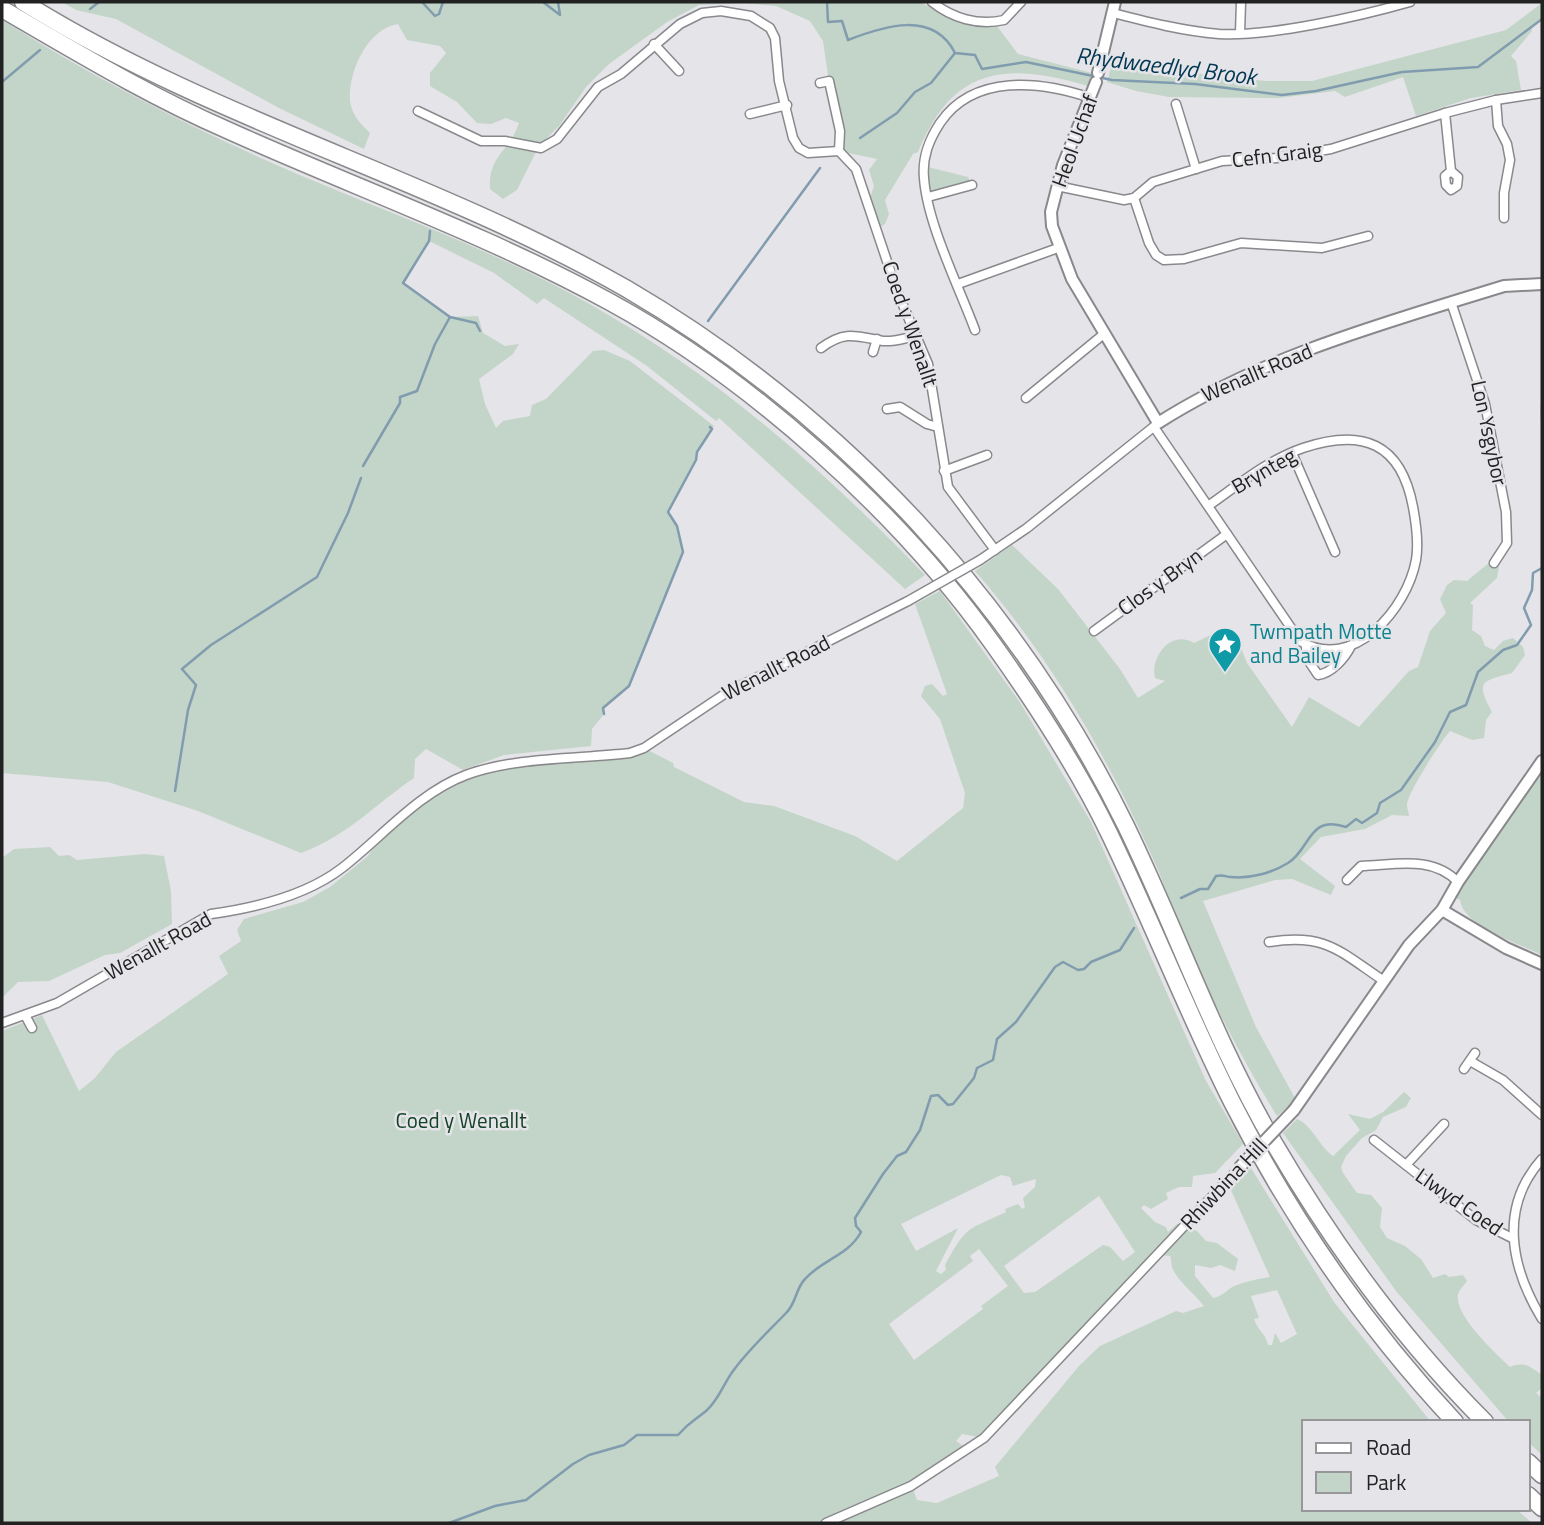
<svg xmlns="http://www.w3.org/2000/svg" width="1544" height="1525" font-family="'Titillium Web',sans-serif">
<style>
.green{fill:#c3d5c8;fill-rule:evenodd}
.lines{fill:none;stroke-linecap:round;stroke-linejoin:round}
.stream{stroke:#819cae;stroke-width:2.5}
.minor-casing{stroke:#89888c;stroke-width:11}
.tertiary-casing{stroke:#89888c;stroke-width:14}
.motorway-casing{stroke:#89888c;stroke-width:19}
.minor{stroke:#fff;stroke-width:8}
.tertiary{stroke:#fff;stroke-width:10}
.motorway{stroke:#fff;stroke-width:16}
.minor-bridge-casing{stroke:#89888c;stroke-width:11;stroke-linecap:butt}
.tertiary-bridge-casing{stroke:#89888c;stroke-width:14;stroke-linecap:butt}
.minor-bridge{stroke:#fff;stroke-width:8}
.tertiary-bridge{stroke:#fff;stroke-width:10}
.labels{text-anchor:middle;stroke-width:5;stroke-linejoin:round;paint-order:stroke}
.street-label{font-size:21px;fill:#222223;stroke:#e5e4e8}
.culture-label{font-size:21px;fill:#0d838f;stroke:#e5e4e8;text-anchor:start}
.park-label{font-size:21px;fill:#134226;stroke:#e5e4e8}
.water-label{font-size:23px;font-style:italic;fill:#013853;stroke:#e5e4e8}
</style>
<rect width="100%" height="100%" fill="#e5e4e8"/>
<g class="green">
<path d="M62,2H919L968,25L997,26L1018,54L1092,73L1088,86C1007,62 953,66 918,152L913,154L885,200L889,214L885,224L877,229L868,204L874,186L869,170L877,159L839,151L823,41L810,21L776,6L744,3L699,5L667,22L609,64L586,87L559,126L539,146L517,190L503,199L490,189C488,155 510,151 519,123L506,118L491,124L477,123L457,102L430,86V73L446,53L440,46L407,40L398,24C367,29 348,72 350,101C352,116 361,124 370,133L364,149L279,108L116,19L76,10Z"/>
<path d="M1542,3V18L1531,26L1532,31L1511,56L1516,61L1521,90L1471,98L1416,116L1403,77L1345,97L1335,91L1278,98L1169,97L1136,91L1107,82L1112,64L1265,81H1312L1506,30Z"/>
<path d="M2,20C88,74 179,122 272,163C377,209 486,246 586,302C715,374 823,469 925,575L905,589L719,418L716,421L647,366L544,298L537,304L494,273L429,241L404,284L450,317L478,316L483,333L505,346L519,344L513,354L479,379L485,404L496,428L503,421L530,416L532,405L546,399L593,351L604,350L630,361L714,426L697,452L696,460L668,512L677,526L683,552L629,686L603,708L604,714L592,729L591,746L504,755L463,770L426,749L415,759L414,778C374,805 349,835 301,853L198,811L108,782L2,773Z"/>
<path d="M924,166L968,177L972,185L928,197Z"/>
<path d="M1012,545L1058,589L1120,669L1138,698L1165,681L1155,678C1150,657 1171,629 1194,643L1213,634L1226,633L1241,648L1247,663L1292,727L1309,697L1359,727L1409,671L1418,667L1430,631L1446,613L1440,599L1447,585L1454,580L1467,581L1490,562L1499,567L1497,578L1470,603L1473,605L1472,630L1481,636L1485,646L1494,650L1503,641L1513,638L1523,647L1525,655L1512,673C1482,681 1475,681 1492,712L1486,720L1484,738L1472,740L1450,731C1441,741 1407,794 1407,805C1407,809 1409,813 1409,816L1392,815L1365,829L1321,837L1300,859L1335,886L1331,895L1292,879L1275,880L1203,901L1256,1027L1296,1100L1277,1116C1241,1058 1209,995 1182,932C1172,909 1165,885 1155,863C1108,757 1051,658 975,571Z"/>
<path d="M940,591L1021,704L1091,822L1206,1081L1243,1144L1215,1173L1193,1176L1192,1187H1179L1166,1193L1168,1199L1151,1209L1144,1205L1141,1208L1155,1222L1166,1227L1168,1232L1177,1224L1197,1231L1206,1241L1217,1243L1238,1259L1235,1271L1220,1265L1211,1268L1195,1265V1276L1213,1298C1225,1296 1227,1288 1237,1285C1249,1281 1258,1279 1270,1277L1230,1188L1251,1168L1334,1302L1431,1422H1304V1509H1516L1532,1523H2V1031L42,1015L79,1091L95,1078L116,1052L228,974L219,956L241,941L237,930L244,919L303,902L330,887L368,856L383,832L443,788L485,769L644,748L673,763L674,767L744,802L774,806L855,836L897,861L963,808L965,793L940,719L921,696L925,686L932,684L943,696L947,694L915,604ZM1001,1175L1010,1177L1013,1186L1036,1179L1035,1187L1023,1198L1025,1207L1022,1209L1018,1204L1005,1209L1006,1212C966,1231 967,1225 945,1265L946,1270L941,1274L936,1271L958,1228L916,1251L901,1224ZM1099,1196L1135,1252L1123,1261L1110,1247L1103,1245L1035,1292L1024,1293L1004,1266ZM979,1249L1008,1286L981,1306L983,1309L914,1360L889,1324L973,1261L970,1256ZM1158,1255L1170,1256C1172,1260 1171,1264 1172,1267C1177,1281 1195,1294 1204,1306L1183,1313L1176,1311L1100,1346L1079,1366L995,1467L999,1476L937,1503L917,1500L912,1486L969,1450L956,1441L962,1434L984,1438ZM1277,1290L1297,1334L1281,1343L1275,1333L1272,1345H1268C1266,1334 1258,1331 1254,1319L1259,1318L1251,1296Z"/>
<path d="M1542,761V955C1520,944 1463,926 1460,900L1450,895Z"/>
<path d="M50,847L59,856L69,855L77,860L145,854L164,856L171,891L172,924L120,953L105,955L49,981L18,982L2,998V858L14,849Z"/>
<path d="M1404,1092L1411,1098L1406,1107L1383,1117L1376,1130L1362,1138L1346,1156L1341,1167L1343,1173L1357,1193L1371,1195L1382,1208L1380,1227L1387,1238L1405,1246L1421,1259L1433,1278L1445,1274L1449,1277L1463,1275L1467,1281C1464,1286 1459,1289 1458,1295C1454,1315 1496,1354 1510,1367C1525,1361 1530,1367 1542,1375V1388L1536,1393L1542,1398V1455L1528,1442V1422H1509L1396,1291L1283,1133L1297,1119C1311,1124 1320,1147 1333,1156L1360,1130L1348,1114L1370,1119L1383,1112Z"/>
</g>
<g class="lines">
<g class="stream">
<path d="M422,2L435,16L439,14L443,2"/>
<path d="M543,2L560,15L558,2"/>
<path d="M827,2L828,22L842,21L848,40C884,26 933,10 955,53L975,55L982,69L1026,62L1112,80L1195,84L1282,95L1316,91L1402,72L1478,67L1542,19"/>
<path d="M90,9L99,2"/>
<path d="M2,82L40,50"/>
<path d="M860,138L897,113L915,92L931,83L955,53"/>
<path d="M430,231L429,241L403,283L450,317L476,323L480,331"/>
<path d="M708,321L820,168"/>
<path d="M1542,407V418"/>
<path d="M363,466L400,403V397L417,391L435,344L450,317"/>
<path d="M604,714L603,708L629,686L683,552L677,526L668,512L696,460L697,452L712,429L710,427"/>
<path d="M175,791L188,710L196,685L182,669L211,645L317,577L348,513L361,478"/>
<path d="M1181,898L1200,889H1208L1216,876C1224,874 1225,877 1231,877C1249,879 1272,873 1288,863C1311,849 1308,814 1346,827L1356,819L1362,823L1377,813L1380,803L1401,790L1435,742L1450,712L1466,705L1478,672L1503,650L1517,645L1531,625L1524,608L1532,590L1533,573L1542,568"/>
<path d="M449,1523L495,1506L526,1500L573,1464L589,1455L624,1445L637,1435H678C690,1421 694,1421 706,1411C718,1401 724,1383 733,1371C749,1349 769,1331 787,1312C796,1303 796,1288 805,1279C823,1259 848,1256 861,1232L856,1226L855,1218L883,1174L897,1156L906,1152L920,1130L931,1096L938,1095L948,1105L953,1104L974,1078L977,1068L993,1060L997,1039L1016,1022L1055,967L1063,962L1078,970L1084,969L1091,962L1120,950L1134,928"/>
</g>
<defs>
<g id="minor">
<path d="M932,2C952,18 978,26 1004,20L1021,2"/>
<path d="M1113,13C1148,22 1183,31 1219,34C1269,37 1361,16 1410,2"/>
<path d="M1240,33L1241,2"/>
<path d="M654,44L679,71"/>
<path d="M820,83L829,81L840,131L839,151"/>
<path d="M1496,100L1498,126L1507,144L1510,160L1504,193V218"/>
<path d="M1176,104L1196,169"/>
<path d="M418,111L481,141H505L541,148L557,139L598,87L621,74L680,24L702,13L721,11L751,16L770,28L775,38L779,81L793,138L799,148L808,153L839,151L856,169L897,291L928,364L948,487L995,550"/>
<path d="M1445,113L1451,171L1445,176L1446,185L1451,190L1457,186L1458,177L1451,171"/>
<path d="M750,114L787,105"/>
<path d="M1057,186L1124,200L1134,198L1153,182L1222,161L1277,158L1331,149L1445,113L1496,100L1542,93"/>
<path d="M928,197L972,185"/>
<path d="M1134,198L1149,243L1156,255L1164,260L1184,259L1241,243L1322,248L1368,236"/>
<path d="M958,284L1058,248"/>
<path d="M1451,302L1485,404L1506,512L1507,543L1494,563"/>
<path d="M975,330C959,287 927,223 924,178C922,157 929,140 940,123C974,73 1041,81 1091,98"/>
<path d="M821,348C845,330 856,336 883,341C894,342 905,338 916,336"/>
<path d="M873,352L877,339"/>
<path d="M1026,398L1105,333"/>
<path d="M887,409L900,407L927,424L938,427"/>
<path d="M1154,427L1300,641C1353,673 1407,609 1416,560C1419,543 1416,523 1413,507C1401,443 1363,428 1303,448C1268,460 1238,485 1208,506"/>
<path d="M1292,453L1335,552"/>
<path d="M944,471L987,455"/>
<path d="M980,560L1027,528L1156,425"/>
<path d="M1094,631L1227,534"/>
<path d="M1306,644V657L1318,675C1332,673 1345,658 1351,646"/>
<path d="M1347,880L1361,866C1395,865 1432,855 1458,882"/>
<path d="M1269,942C1326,933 1339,951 1384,981"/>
<path d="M25,1015L32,1028"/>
<path d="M2,1023L57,1003L211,914C254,908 307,895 342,868C381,838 418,793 466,775C514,757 578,759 630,753L644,748L726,693L908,601"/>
<path d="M1470,1061L1503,1080L1542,1115"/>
<path d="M1464,1069L1475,1053"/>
<path d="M1374,1140L1476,1220L1512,1238"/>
<path d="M1542,1159C1498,1208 1511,1268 1542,1319"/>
<path d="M1406,1165L1444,1124"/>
<path d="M826,1523L911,1486L984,1438L1239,1168"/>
</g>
<g id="tertiary">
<path d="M1098,73L1115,2"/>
<path d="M1096,82L1063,165L1051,212L1052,226L1072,279L1158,423C1263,356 1385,323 1504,286L1542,284"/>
<path d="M1442,910L1506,948L1542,964"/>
<path d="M1294,1110L1409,945L1442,910L1458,882L1542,761"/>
</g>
<g id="motorway">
<path d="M23,2C213,121 433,178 627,289C733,351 832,431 916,521C999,611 1072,716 1126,826C1177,931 1215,1042 1274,1143C1333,1244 1403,1340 1485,1422"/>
<path d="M2,9C75,51 147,95 225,129C353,187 486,234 610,302C751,379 900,513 993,644C1036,704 1077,767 1109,833C1152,922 1188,1014 1232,1102C1291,1218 1366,1327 1455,1422"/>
<path d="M1528,1462L1542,1475"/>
<path d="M1528,1495L1542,1508"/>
</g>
</defs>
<use href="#minor" class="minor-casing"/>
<use href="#tertiary" class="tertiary-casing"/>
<use href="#motorway" class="motorway-casing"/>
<use href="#minor" class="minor"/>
<use href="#tertiary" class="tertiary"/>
<use href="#motorway" class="motorway"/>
<defs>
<path id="minor-bridge" d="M908,601L980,560"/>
<path id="tertiary-bridge" d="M1239,1168L1294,1110"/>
</defs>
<use href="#minor-bridge" class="minor-bridge-casing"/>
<use href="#tertiary-bridge" class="tertiary-bridge-casing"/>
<use href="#minor-bridge" class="minor-bridge"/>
<use href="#tertiary-bridge" class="tertiary-bridge"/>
</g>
<defs>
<symbol id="sight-pin" viewBox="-11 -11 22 30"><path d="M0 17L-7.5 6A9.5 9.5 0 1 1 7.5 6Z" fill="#0f9aa8" stroke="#e5e4e8"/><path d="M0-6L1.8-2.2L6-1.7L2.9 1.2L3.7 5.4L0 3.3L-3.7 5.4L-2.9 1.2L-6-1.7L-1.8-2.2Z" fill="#fff"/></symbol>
</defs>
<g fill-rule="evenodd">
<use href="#sight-pin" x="1206" y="625" width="38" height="52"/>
</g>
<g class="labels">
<g class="street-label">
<text transform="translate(1075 141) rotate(-70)" y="7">Heol Uchaf</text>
<text transform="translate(1277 155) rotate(-7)" y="7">Cefn Graig</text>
<text transform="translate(910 324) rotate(71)" y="7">Coed y Wenallt</text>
<text transform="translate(1257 373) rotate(-23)" y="7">Wenallt Road</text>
<text transform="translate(1489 433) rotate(78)" y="7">Lon Ysgybor</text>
<text transform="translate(1264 471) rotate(-30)" y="7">Brynteg</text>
<text transform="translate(1160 582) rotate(-36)" y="7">Clos y Bryn</text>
<text transform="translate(776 668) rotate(-27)" y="7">Wenallt Road</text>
<text transform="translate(158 946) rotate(-29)" y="7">Wenallt Road</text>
<text transform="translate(1224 1184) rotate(-47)" y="7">Rhiwbina Hill</text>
<text transform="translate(1459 1202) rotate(35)" y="7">Llwyd Coed</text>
</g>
<g class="culture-label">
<text x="1250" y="639">Twmpath Motte<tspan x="1250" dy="24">and Bailey</tspan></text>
</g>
<g class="park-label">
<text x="461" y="1128">Coed y Wenallt</text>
</g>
<g class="water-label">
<text transform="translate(1166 66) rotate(7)" y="8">Rhydwaedlyd Brook</text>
</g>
</g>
<rect width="1544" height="1525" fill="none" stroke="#222223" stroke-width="7"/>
<rect x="1302" y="1420" width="228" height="91" fill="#e5e4e8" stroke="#979699" stroke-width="2"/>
<rect x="1316" y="1443" width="35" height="10" fill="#ffffff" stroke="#979699" stroke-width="2"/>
<text x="1366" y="1455" font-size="21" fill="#222223">Road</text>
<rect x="1316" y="1472" width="35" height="21" fill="#c3d5c8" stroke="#979699" stroke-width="2"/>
<text x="1366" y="1490" font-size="21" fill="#222223">Park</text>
</svg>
